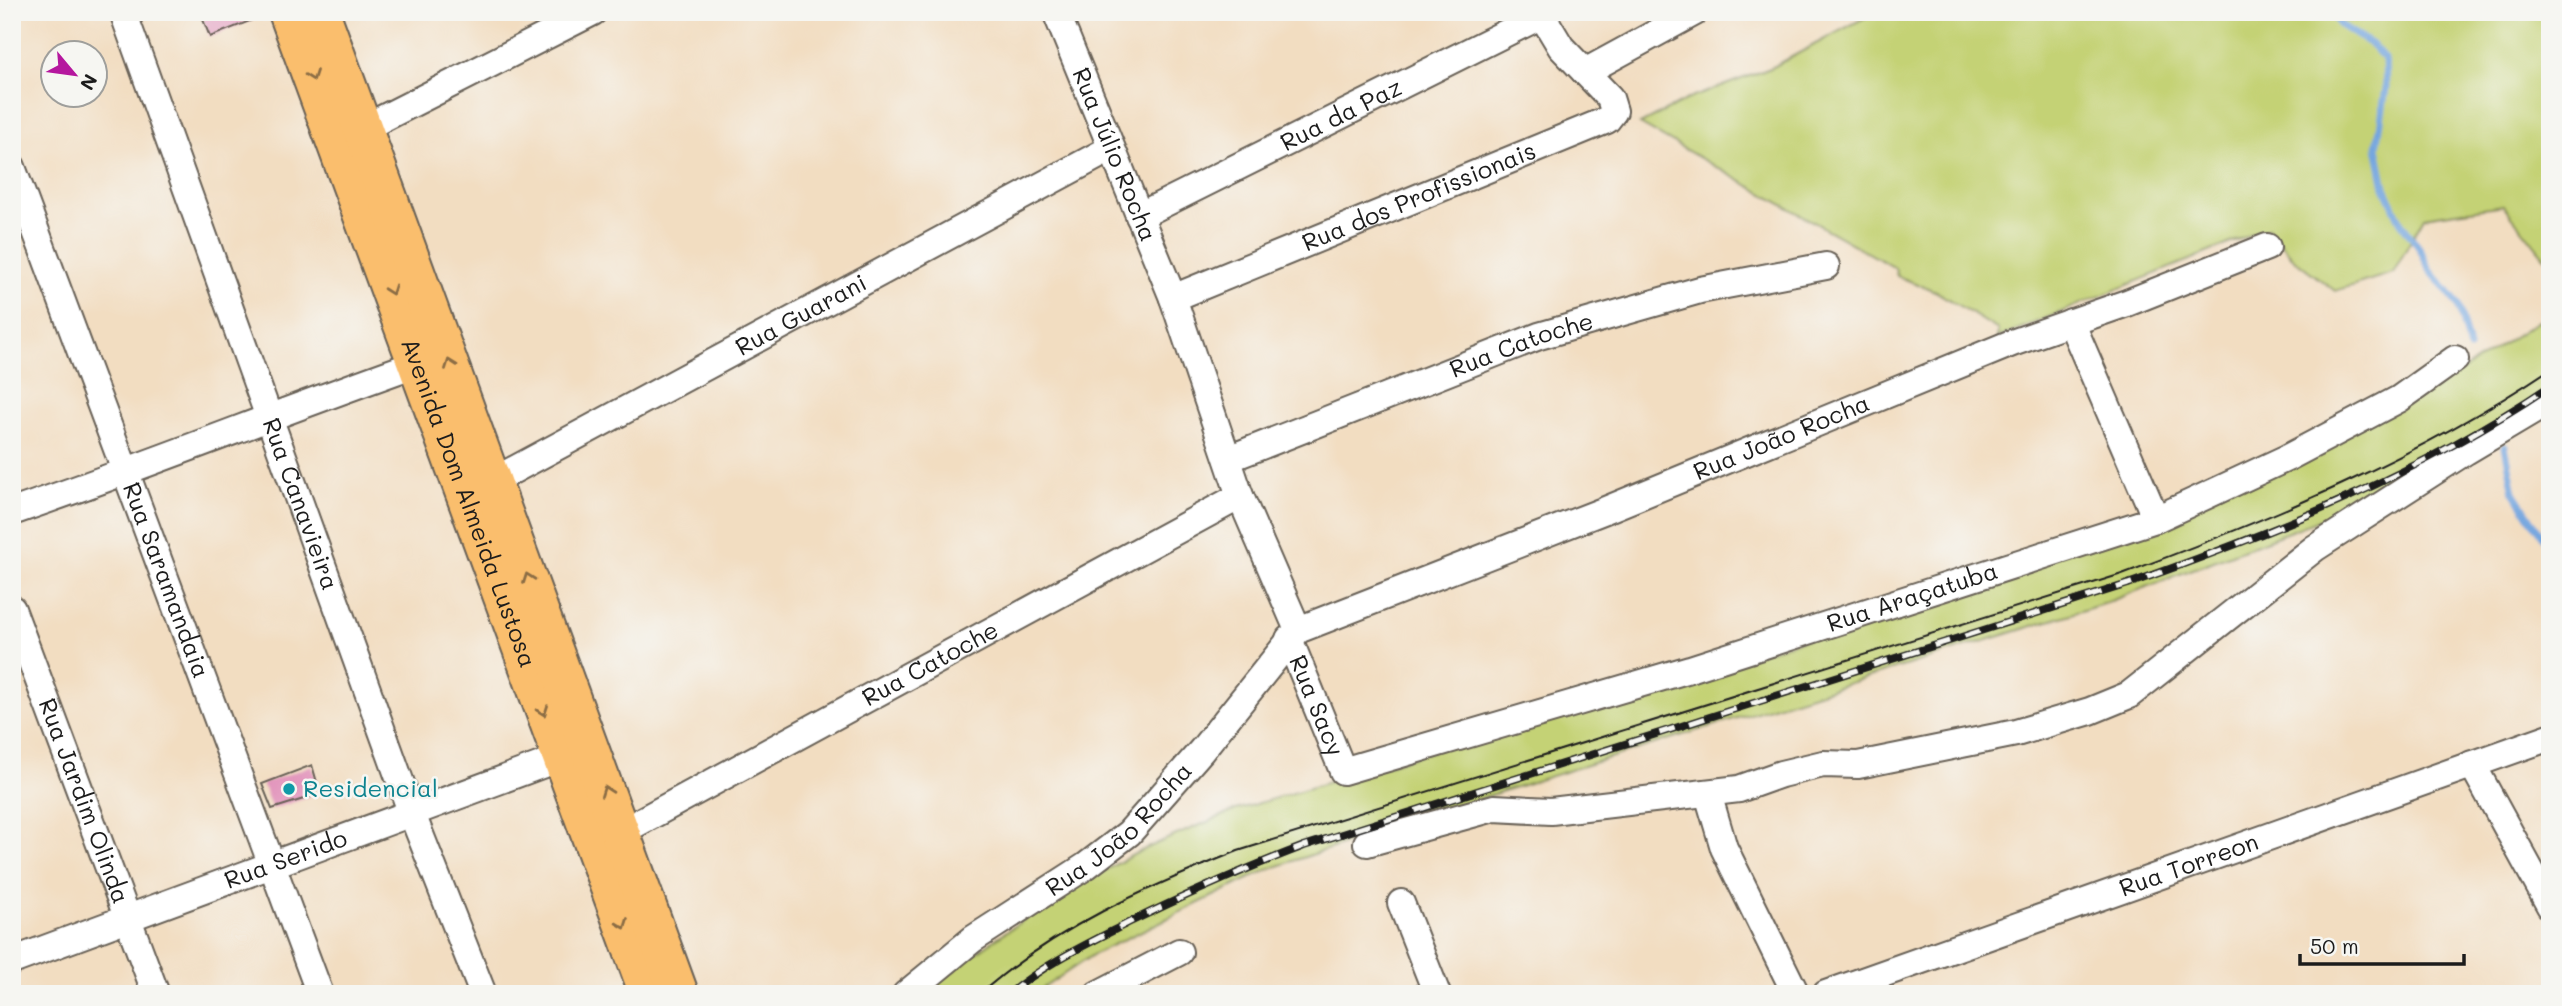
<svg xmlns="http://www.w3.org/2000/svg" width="2562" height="1006" font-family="Mali,sans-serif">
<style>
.green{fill:#c4d274;stroke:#707748;stroke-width:2}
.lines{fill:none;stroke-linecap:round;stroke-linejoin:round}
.stream{stroke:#74a6df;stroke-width:7}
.building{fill:#e190b9}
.minor-casing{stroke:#676056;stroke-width:30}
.primary-casing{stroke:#676056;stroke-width:42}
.minor{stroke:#fff;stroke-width:26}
.primary{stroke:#fabe6d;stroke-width:38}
.tram{stroke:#1c1c1c;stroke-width:2}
.rail-casing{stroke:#1c1c1c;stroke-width:8}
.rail{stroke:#f6f6f2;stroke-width:5;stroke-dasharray:16;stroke-linecap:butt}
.oneway{stroke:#8b6d44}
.culture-dot{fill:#0f9aa8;stroke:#f6f6f2;stroke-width:2.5}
.labels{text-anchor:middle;stroke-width:5;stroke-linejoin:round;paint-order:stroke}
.street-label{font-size:24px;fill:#1c1c1c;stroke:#f6f6f2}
.culture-label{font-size:24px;fill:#0d838f;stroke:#f6f6f2;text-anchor:start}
</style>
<rect width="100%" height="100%" fill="#f6f6f2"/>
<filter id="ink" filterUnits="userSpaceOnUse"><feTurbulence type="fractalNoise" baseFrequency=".0143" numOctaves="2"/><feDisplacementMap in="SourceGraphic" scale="14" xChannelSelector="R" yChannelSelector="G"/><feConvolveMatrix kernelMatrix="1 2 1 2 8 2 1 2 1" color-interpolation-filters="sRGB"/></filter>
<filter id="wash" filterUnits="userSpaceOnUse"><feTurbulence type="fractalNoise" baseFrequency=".00686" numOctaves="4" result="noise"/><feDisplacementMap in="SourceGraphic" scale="28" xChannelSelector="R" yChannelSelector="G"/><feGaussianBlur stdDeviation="1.57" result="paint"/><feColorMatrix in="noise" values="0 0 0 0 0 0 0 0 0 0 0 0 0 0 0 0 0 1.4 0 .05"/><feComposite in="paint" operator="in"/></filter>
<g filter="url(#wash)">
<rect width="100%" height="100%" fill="#f2ddc1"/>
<g class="green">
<path d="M1875,12H2550V264L2503,205L2424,217L2393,273L2335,291L2295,260L2268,228L1997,338L1998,330L1935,291L1897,276L1895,268L1640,124L1686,100L1773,67Z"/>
<path d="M2550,313V397L2398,485L2337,513L2103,604L1500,792L1269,869L1094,954L1034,994H924C987,941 1060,893 1133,855C1166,838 1202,825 1236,810L1939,599L2451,378Z"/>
</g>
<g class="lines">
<g class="stream">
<path d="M2334,12L2339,24L2372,45L2385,59L2386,88L2377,147L2385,187L2401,223L2420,249L2430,270L2458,304L2469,348"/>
<path d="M2505,446L2514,492L2550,549"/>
</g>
</g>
<g id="blocks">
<g class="building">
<path d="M200,12H267V14L210,37Z"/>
<path d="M312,765L318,786L310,791V797L272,809L262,784Z"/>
</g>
</g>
</g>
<g filter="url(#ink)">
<use href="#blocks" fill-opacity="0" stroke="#676056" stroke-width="2"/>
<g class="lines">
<defs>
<g id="minor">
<path id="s1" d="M123,12L412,814L483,994"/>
<path id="s2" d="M1056,12L1173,298L1240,496L1298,630"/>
<path d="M1585,72L1695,12"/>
<path d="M364,128L593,12"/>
<path id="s3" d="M12,167L320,994"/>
<path id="s4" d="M1139,216L1542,15"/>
<path id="s5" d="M1173,298L1607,120L1614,111L1610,98L1561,47L1540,12"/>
<path d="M2071,322L2156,519"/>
<path id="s6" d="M1228,459L1539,336L1700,290L1826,266"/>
<path id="s7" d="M493,481L1110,149"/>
<path d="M12,512C149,465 282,411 418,363"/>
<path id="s8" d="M12,609L156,994"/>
<path id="s9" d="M1289,639L1343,771L1690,669L2156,519L2287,458L2399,399L2455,359"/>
<path d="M2472,764L2550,906"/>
<path d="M1708,794L1724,848L1796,994"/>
<path id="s10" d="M621,832L1240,496"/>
<path d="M1367,843L1494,808L1551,811L1739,789L1781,774L1823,764L1858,765L2016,733L2090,711L2129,695L2315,548L2466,451L2550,401"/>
<path d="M1401,903L1437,994"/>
<path id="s11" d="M12,961L560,758"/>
<path id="s12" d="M906,994L973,939L1086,866L1129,833L1202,750L1298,630L1603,511L2012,343L2127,303L2267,247"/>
<path d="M1098,994L1179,952"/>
<path id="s13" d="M1826,994L2550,737"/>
</g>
<g id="primary">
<path id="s14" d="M288,12L649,994"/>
<path d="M320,12L679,994"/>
</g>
</defs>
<use href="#minor" class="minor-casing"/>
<use href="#primary" class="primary-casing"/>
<use href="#minor" class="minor"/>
<use href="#primary" class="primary"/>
<path class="tram" d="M980,994C1055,927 1146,888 1238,851L2122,574C2270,519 2418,458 2550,369"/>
<defs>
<path id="rail" d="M1009,994C1044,964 1087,944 1128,923C1186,895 1244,869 1304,846L2128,584C2275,532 2420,474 2550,386"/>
</defs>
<use href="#rail" class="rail-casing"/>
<use href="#rail" class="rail"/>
</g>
<defs><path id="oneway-chevron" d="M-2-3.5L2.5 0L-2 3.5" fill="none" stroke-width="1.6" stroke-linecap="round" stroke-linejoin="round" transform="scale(1.75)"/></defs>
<g class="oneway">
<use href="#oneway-chevron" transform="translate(312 76) rotate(70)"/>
<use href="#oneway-chevron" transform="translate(391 290) rotate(70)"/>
<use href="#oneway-chevron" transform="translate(450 364) rotate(-110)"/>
<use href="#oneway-chevron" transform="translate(528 578) rotate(-110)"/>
<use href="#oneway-chevron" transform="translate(543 711) rotate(70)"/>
<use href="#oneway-chevron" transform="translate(606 791) rotate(-110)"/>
<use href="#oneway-chevron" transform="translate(623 924) rotate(69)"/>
</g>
</g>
<circle class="culture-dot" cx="289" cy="789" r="7"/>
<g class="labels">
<g class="street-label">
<text dy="8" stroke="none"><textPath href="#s4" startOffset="226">Rua da Paz</textPath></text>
<text dy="8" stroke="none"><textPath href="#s2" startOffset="154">Rua Júlio Rocha</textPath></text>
<text dy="8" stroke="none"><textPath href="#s5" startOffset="266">Rua dos Profissionais</textPath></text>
<text dy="8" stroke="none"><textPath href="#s7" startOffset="350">Rua Guarani</textPath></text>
<text dy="8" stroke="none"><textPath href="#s6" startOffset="315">Rua Catoche</textPath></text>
<text dy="8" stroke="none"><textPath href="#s12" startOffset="1060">Rua João Rocha</textPath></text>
<text dy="8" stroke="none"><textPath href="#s14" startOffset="523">Avenida Dom Almeida Lustosa</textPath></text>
<text dy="8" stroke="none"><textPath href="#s1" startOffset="523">Rua Canavieira</textPath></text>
<text dy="8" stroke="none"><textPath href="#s3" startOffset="441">Rua Saramandaia</textPath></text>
<text dy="8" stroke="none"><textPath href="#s9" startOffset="738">Rua Araçatuba</textPath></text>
<text dy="8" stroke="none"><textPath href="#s10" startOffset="352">Rua Catoche</textPath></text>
<text dy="8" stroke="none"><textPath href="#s9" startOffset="72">Rua Sacy</textPath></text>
<text dy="8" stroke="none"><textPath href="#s8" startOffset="205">Rua Jardim Olinda</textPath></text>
<text dy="8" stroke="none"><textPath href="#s12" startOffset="270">Rua João Rocha</textPath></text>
<text dy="8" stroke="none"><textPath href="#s11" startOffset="292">Rua Serido</textPath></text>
<text dy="8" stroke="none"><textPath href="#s13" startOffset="385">Rua Torreon</textPath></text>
</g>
<g class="culture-label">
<text x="303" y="797">Residencial</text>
</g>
</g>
<rect width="2562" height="1006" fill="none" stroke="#f6f6f2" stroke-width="42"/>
<g transform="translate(74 74) rotate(119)"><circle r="33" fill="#f6f6f2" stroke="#9f9f9c" stroke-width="2"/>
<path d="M0-5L12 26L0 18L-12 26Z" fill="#b5179e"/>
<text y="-10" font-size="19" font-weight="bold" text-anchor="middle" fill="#1c1c1c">N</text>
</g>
<path d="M2300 954v10h164v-10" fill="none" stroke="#1c1c1c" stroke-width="3.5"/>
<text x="2310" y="954" font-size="21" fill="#1c1c1c" stroke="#f6f6f2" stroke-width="5" paint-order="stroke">50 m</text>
</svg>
